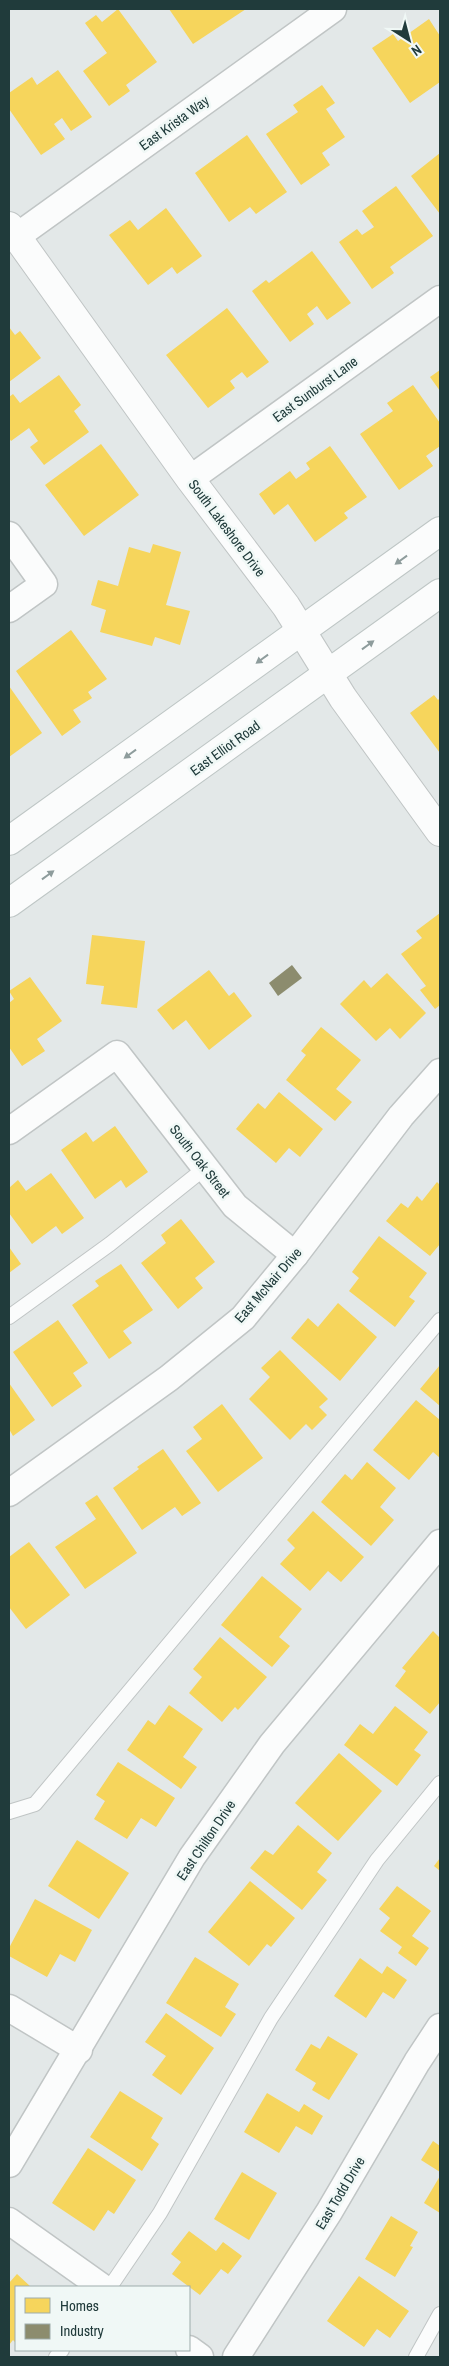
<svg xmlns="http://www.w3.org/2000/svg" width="449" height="2366" font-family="'Archivo Narrow',sans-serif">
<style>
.homes{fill:#f6d55c}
.industry{fill:#8c8c6e}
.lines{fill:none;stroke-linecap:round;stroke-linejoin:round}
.service-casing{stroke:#c0c5c5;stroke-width:16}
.minor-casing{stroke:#c0c5c5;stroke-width:29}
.tertiary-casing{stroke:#c0c5c5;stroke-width:30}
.secondary-casing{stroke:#bec6c5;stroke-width:30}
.service{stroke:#fbfcfc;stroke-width:14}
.minor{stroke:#fbfcfc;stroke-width:26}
.tertiary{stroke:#fbfcfc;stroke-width:28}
.secondary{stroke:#fbfcfc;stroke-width:28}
.oneway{fill:#8e9c9c}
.labels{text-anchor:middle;stroke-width:5;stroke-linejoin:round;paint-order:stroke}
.street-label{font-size:14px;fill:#203b3b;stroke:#f0f8f6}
</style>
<rect width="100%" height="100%" fill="#e3e8e8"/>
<g class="homes">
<path d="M118,9L157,62L126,85L130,91L109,106L83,71L107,53L85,23L96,15L102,22Z"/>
<path d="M169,9H246L193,44Z"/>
<path d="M429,19L440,36V82L410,103L372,48L393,34L398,41Z"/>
<path d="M58,70L92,117L71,131L62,118L54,124L65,139L41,155L9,109V93L32,77L37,85Z"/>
<path d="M322,85L335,103L326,109L345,137L322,153L330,165L301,185L266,134L298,112L293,105Z"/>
<path d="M247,135L287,192L256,214L250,207L229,222L195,173Z"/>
<path d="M440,153V214L411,176Z"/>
<path d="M396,186L433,236L390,267L394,273L372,289L339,242L357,229L362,235L374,227L362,211Z"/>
<path d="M166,208L202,256L177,274L172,267L148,285L109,235L130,220L138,230Z"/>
<path d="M312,251L351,303L327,320L317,306L307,314L314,324L290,342L252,291L266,280L269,283Z"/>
<path d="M227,308L269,362L247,378L242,372L230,381L235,388L208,408L166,355Z"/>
<path d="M9,327L15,335L20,331L41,358L9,382Z"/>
<path d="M440,370V391L430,377Z"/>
<path d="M59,375L81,405L74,411L89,432L44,465L30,447L38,441L29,428L11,441L9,438V397L13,394L20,403Z"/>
<path d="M413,385L440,423V446L426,456L433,466L399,490L360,434L393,411L387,403Z"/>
<path d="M101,444L139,495L84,536L45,485Z"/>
<path d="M330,446L367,497L344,513L348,518L315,542L288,504L274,515L259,494L290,471L296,479L310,469L306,463Z"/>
<path d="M153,544L181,552L166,605L190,611L180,645L155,637L152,646L100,632L106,610L91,605L98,580L118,586L129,547L150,553Z"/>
<path d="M71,630L107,679L88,692L92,698L73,710L81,722L62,736L16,671Z"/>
<path d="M9,686L42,733L9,757Z"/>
<path d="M434,695L438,700L440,698V753L410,713Z"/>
<path d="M440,913V1005L435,1009L420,990L426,986L401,954L422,938L416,931Z"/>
<path d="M92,935L145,941L137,1008L101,1004L104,986L86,984Z"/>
<path d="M209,970L229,996L234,992L252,1016L209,1050L186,1020L173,1030L157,1010Z"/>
<path d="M387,973L426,1013L400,1039L390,1028L376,1041L340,1004L364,980L371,988Z"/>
<path d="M30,977L62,1021L37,1039L45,1051L22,1066L9,1047V1003L14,999L9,991Z"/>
<path d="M321,1027L361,1060L336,1089L352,1102L335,1121L286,1080L306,1055L301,1051Z"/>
<path d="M279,1092L323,1129L300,1157L289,1148L276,1163L236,1129L258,1103L265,1109Z"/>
<path d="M115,1126L148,1172L126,1188L121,1180L95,1199L61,1150L86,1132L93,1142Z"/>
<path d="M51,1173L84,1218L62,1234L56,1226L32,1244L9,1213V1188L18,1180L26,1191Z"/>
<path d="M437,1182L440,1185V1244L430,1256L386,1221L401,1203L408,1208L417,1196L422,1201Z"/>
<path d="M181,1219L215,1262L195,1278L203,1288L178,1309L141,1263L166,1243L161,1235Z"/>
<path d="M379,1236L427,1273L409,1297L415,1301L395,1327L349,1291L359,1278L352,1272Z"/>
<path d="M9,1247L21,1264L9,1273Z"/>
<path d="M121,1264L153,1310L123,1331L132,1343L109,1359L72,1305L99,1286L95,1281Z"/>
<path d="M338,1303L377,1337L340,1381L291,1338L308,1318L318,1327Z"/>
<path d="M58,1320L88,1363L73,1373L82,1386L52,1407L13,1352Z"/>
<path d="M280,1350L328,1399L319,1407L327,1415L312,1430L306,1424L290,1440L249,1399L270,1377L261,1368Z"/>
<path d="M440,1365V1406L420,1389Z"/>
<path d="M9,1383L35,1420L13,1436L9,1429Z"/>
<path d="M416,1400L440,1420V1458L433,1452L409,1480L373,1450Z"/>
<path d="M222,1404L263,1458L218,1492L186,1451L202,1439L193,1427Z"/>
<path d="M163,1449L201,1503L182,1516L175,1507L142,1530L113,1488L139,1469L137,1467Z"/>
<path d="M367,1462L396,1488L380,1507L394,1520L371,1546L321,1502L345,1474L352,1480Z"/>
<path d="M97,1495L137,1553L85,1589L55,1547L96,1519L85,1503Z"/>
<path d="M313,1511L364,1557L341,1582L328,1571L310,1591L280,1564L295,1548L287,1540Z"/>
<path d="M29,1542L70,1595L26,1629L9,1607V1557Z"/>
<path d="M262,1576L302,1609L279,1637L290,1646L272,1667L221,1625Z"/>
<path d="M433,1631L440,1638V1702L430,1714L395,1686L406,1671L402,1668Z"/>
<path d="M220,1637L267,1677L238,1710L235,1707L222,1722L189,1693L202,1677L193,1669Z"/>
<path d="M169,1705L203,1729L183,1757L197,1767L181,1789L127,1750L148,1720L155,1725Z"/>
<path d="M395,1706L428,1732L414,1750L421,1755L397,1786L344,1745L360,1724L373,1734Z"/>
<path d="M339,1753L382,1791L338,1841L295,1803Z"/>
<path d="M118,1762L175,1798L156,1827L141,1818L127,1839L94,1819L105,1801L96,1795Z"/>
<path d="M298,1825L332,1853L317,1872L327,1880L302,1910L250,1868L265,1850L273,1855Z"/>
<path d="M77,1840L129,1873L99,1919L48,1886Z"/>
<path d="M440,1858V1871L434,1866Z"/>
<path d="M250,1881L295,1918L271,1947L267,1944L249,1966L208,1932Z"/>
<path d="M397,1886L431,1911L412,1936L429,1948L416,1966L398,1953L402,1947L380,1931L390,1918L379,1909Z"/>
<path d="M35,1899L92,1930L75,1962L60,1954L47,1977L9,1956V1948Z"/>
<path d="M195,1957L239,1984L225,2007L236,2014L221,2037L166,2003Z"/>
<path d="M360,1958L382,1974L387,1966L407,1980L394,1999L383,1992L366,2018L334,1996Z"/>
<path d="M166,2013L214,2048L181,2095L152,2075L166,2056L145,2042Z"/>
<path d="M328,2036L358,2054L329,2100L312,2090L316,2083L295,2070L311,2044L320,2049Z"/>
<path d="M120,2091L163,2118L151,2138L159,2144L142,2171L90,2137Z"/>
<path d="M267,2093L299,2112L304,2104L323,2116L312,2135L296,2126L279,2153L244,2132Z"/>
<path d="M433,2141L440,2146V2172L421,2160Z"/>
<path d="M88,2148L136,2180L114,2214L108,2210L94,2231L52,2203Z"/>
<path d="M242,2172L277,2193L249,2240L214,2219Z"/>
<path d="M440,2176V2213L424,2203Z"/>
<path d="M391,2216L418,2232L410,2246L413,2247L395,2277L365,2259Z"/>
<path d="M189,2231L216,2251L223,2242L242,2256L228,2274L221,2269L200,2295L172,2274L181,2262L171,2254Z"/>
<path d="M17,2274L31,2287H16V2343L13,2340L9,2345V2283Z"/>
<path d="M359,2276L409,2311L390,2338L377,2329L364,2347L327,2321Z"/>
</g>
<path class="industry" d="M292,965L302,978L278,996L269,983Z"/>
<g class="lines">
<defs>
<g id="service">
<path d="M9,1317L110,1244L205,1168"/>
<path d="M9,1812L35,1804L440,1320"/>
<path d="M110,2287L160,2213L271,2018L377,1860L440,1783"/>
<path d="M56,2357L62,2350"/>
<path d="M416,2357L440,2314"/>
</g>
<g id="minor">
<path d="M16,237L333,9"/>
<path d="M190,479L440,299"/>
<path d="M9,535L44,584L9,609"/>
<path d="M9,1131L117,1054L235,1206L295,1255"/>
<path d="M9,1493L169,1378L243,1318L295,1255L401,1116L440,1072"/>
<path d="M9,2008L79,2050"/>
<path d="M9,2164L192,1857L272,1744L440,1543"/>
<path d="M9,2221L102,2287"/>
<path d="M189,2349L200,2357"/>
<path d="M236,2357L329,2212L417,2062L440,2027"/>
</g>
<path id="tertiary" d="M9,226L190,479L286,606L343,698L440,832"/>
<g id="secondary">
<path d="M9,841L440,531"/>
<path d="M9,903L440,593"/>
</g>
</defs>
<use href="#service" class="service-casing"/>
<use href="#minor" class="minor-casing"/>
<use href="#tertiary" class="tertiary-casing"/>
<use href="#secondary" class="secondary-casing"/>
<use href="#service" class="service"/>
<use href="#minor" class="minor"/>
<use href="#tertiary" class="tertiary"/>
<use href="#secondary" class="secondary"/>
</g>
<defs><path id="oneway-solid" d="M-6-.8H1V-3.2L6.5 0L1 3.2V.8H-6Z" transform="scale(1.25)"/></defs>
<g class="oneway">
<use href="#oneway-solid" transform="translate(401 560) rotate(144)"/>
<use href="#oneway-solid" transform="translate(368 645) rotate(-36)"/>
<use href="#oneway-solid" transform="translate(262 659) rotate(144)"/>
<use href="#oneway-solid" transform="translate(130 754) rotate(144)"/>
<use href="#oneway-solid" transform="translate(48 875) rotate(-36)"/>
</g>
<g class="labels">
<g class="street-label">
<text transform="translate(174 123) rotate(-36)" y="5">East Krista Way</text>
<text transform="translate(315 389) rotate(-36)" y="5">East Sunburst Lane</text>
<text transform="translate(227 528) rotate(53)" y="5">South Lakeshore Drive</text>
<text transform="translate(225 748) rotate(-36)" y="5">East Elliot Road</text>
<text transform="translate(200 1161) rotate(52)" y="5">South Oak Street</text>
<text transform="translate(268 1285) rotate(-49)" y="5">East McNair Drive</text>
<text transform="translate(206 1840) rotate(-56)" y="5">East Chilton Drive</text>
<text transform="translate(340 2193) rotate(-59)" y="5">East Todd Drive</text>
</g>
</g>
<rect width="449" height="2366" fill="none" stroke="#203b3b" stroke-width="20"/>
<rect x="15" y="2286" width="175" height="65" fill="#f0f8f6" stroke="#9dacab"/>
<rect x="25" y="2298" width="25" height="15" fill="#f6d55c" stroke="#9dacab"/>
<text x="60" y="2311" font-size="15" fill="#203b3b">Homes</text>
<rect x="25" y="2324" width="25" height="15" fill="#8c8c6e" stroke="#9dacab"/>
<text x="60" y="2336" font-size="15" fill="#203b3b">Industry</text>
<g transform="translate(409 40) rotate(144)" stroke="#f0f8f6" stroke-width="4" paint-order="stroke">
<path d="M0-4L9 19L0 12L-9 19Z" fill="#203b3b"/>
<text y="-8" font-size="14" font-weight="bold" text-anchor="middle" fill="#203b3b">N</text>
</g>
</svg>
